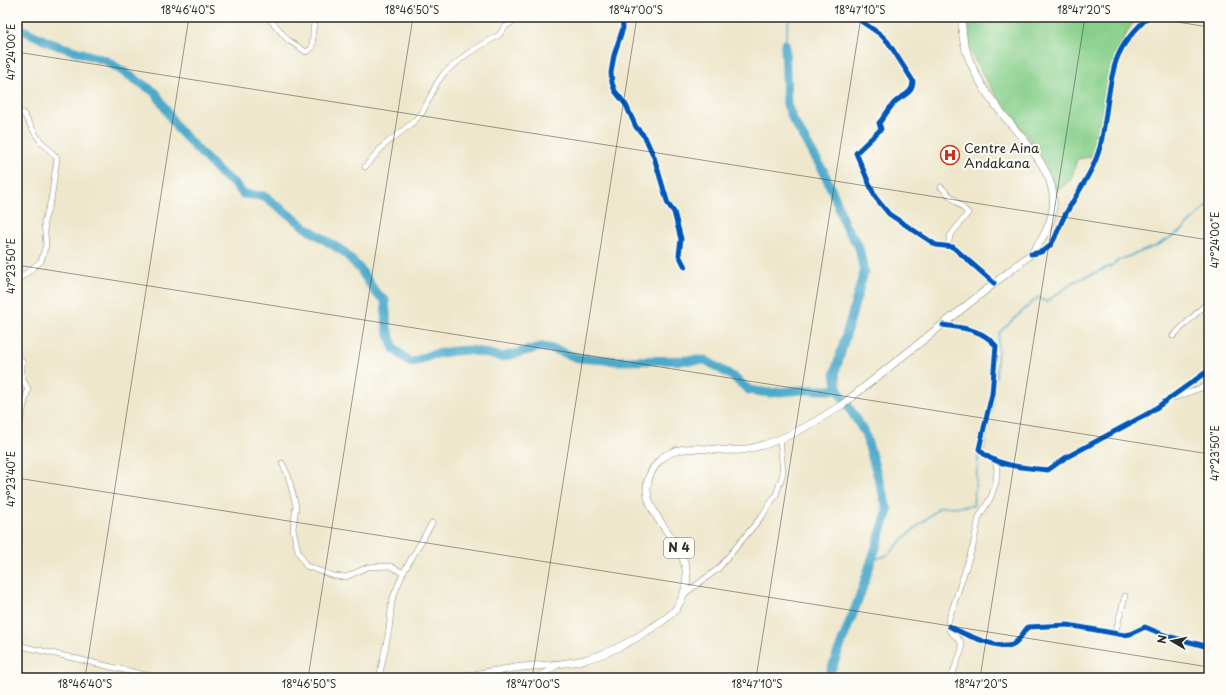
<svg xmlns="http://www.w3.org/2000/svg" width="1226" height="695" font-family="'Playpen Sans',sans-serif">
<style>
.green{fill:#87cf8a;stroke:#597d5a}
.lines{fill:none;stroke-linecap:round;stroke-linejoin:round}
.stream{stroke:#4ca9ca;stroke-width:1.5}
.river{stroke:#4ca9ca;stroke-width:9}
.minor-casing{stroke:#8c897c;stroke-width:6}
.major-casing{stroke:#8c897c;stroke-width:8}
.minor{stroke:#fff;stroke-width:5}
.major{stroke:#fff;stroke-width:7}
.cycleway-casing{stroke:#fdfcf7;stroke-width:8}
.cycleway{stroke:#0057b8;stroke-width:5}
.ticks{fill:none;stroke:#2b2b2b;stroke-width:1;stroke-opacity:0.45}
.labels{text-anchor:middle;stroke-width:4;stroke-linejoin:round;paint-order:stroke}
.shield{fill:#fdfcf7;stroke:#6a6a68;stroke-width:1}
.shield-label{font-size:12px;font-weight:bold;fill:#2b2b2b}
.poi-label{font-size:13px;fill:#2b2b2b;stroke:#fdfcf7;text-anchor:start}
.neatline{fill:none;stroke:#2b2b2b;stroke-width:1.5}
.ticks-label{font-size:10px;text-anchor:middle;fill:#2b2b2b}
</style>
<rect width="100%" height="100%" fill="#fdfcf7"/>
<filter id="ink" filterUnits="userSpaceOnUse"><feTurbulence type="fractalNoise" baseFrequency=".025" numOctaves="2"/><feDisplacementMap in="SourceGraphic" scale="8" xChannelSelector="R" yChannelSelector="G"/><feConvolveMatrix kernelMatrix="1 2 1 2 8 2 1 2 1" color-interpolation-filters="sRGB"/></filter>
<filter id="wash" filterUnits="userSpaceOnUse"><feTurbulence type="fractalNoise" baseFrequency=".012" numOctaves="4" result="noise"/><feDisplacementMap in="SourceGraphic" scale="16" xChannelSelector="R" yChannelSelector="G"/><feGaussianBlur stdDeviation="0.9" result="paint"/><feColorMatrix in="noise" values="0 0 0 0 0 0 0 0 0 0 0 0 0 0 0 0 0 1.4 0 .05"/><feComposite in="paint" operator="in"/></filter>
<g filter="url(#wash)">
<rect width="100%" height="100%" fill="#eee7cc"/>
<path class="green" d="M967,17H1140L1130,27L1120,47L1095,156L1077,159L1071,180L1056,191C1051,179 1047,166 1040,155C1022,128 952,49 967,17Z"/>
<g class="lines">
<g class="stream">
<path d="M785,44L789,17"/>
<path d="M996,378L999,333L1038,297L1046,302L1074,282L1111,266L1119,260L1156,246L1180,232L1209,204"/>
<path d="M873,560L888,555L903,539L940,507L973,506L978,461V454L983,451L994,398"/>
</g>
<g class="river">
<path d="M17,27L50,43L107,61L156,93L177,128L220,173L235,184L243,194L264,196L308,229L344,252L360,269L376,293L385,300L387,328L394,349L411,363L430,355L454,351L470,350L502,357L541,347L554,349L578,358L618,361L705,360L732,376L749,390L769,393L804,390H838"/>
<path d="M785,44L787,104L793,120L824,172L838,205L844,224L859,247L864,272L835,373L838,390L865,433L888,511L859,598L828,678"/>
</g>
</g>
</g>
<g filter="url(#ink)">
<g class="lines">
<defs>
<g id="minor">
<path d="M268,17L288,40L306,52L312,48C314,36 311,29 316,17"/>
<path d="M622,17L623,28L614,55L611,73L612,83L615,91L626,105L636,127L645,137L654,157L668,204L674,212L681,239L679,255L685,267"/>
<path d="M855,17L880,34L888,42L913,81C913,94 904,94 895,102C889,108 885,116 879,123L881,129L856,153L875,197L889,214L936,245L953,247L994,283"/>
<path d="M365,167L383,146L411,124L422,113L437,83L444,73L467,54L499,35L505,27L519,17"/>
<path d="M941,187L968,213L950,236L948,246"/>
<path d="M1031,254C1055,252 1054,236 1064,217C1076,194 1093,173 1100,147C1107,119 1107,89 1116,61C1122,43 1135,30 1148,17"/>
<path d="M17,281L41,261L46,245L44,222L51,200L57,158L38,138L23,113"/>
<path d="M943,325C962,328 983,329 996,346L992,394L979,449C992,466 1027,468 1048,470L1065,458L1149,413L1209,370"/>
<path d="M1173,336L1204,306L1209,305"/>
<path d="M17,357L22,361V378L28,389L19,426L17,427"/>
<path d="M1174,398L1209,385"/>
<path d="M282,463L288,475L296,506L293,529L298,551L306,566L334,576L346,577L368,567L390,566L403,573"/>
<path d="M683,595L718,569L762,516L776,495L783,473L780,439"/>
<path d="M949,626C961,633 999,650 1012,645C1020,641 1022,633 1028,627L1068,625L1124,635L1130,634L1145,627L1167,636L1209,647"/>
<path d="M1115,634L1125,596"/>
<path d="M17,645L159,678"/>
<path d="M379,678L389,630L392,600L403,573L432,523"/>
<path d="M537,678L558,665"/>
<path d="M951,678L962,649L961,642L949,630L948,622L973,546L979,517L991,497L996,482L997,469L995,461"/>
</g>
<path id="major" d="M456,678C478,674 500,670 522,667C544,665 566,665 587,659C610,653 631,642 650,629C659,623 669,618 676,609C720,544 612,514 659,461C679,439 716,453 742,450C779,444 813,424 843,404L1031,254C1087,186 1025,149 989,96C973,72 960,46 962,17"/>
</defs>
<use href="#minor" class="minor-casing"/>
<use href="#major" class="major-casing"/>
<use href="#minor" class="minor"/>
<use href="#major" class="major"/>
<defs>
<g id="cycleway">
<path d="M622,17L623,28L614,55L611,73L612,83L615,91L626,105L636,127L645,137L654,157L668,204L674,212L681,239L679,255L685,267"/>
<path d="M855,17L880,34L888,42L913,81C913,94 904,94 895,102C889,108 885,116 879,123L881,129L856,153L875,197L889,214L936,245L953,247L994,283"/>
<path d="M1031,254C1055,252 1054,236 1064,217C1076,194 1093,173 1100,147C1107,119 1107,89 1116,61C1122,43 1135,30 1148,17"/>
<path d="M943,325C962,328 983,329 996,346L992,394L979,449C992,466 1027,468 1048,470L1065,458L1149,413L1209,370"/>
<path d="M949,626C961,633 999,650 1012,645C1020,641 1022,633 1028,627L1068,625L1124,635L1130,634L1145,627L1167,636L1209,647"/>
</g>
</defs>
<use href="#cycleway" class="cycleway-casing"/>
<use href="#cycleway" class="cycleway"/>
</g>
</g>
<path class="ticks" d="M1145,17L1209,27M17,52L1209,240M17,265L1209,454M17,478L1209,667M85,678L189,17M308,678L413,17M532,678L637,17M756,678L861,17M980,678L1085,17M1204,678L1209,644"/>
<defs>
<symbol id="hospital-ring" viewBox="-11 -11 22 22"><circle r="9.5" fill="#fdfcf7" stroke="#c8321e" stroke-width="1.5"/><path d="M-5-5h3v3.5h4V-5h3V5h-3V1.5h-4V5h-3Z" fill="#c8321e"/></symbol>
</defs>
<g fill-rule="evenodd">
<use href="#hospital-ring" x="939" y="144" width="22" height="22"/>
</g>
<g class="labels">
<rect class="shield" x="664" y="538" width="30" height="20" rx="3"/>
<g class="shield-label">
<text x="679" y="552">N 4</text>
</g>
<g class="poi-label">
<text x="964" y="153">Centre Aina<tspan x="964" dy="15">Andakana</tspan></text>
</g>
</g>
<rect width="1226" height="695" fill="none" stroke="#fdfcf7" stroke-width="44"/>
<g transform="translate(1172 641) rotate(279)" stroke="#fdfcf7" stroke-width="3" paint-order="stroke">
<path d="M0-3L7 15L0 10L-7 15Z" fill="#2b2b2b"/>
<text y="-6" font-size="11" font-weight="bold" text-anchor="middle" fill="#2b2b2b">N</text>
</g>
<rect x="22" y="22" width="1182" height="651" class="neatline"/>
<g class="ticks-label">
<text x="188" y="14">18°46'40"S</text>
<text x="412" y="14">18°46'50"S</text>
<text x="636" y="14">18°47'00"S</text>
<text x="860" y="14">18°47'10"S</text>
<text x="1084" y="14">18°47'20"S</text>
<text transform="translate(11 52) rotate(-90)" y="4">47°24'00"E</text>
<text transform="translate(1215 240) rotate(-90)" y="4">47°24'00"E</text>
<text transform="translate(11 266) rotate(-90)" y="4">47°23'50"E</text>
<text transform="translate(1215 453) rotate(-90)" y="4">47°23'50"E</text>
<text transform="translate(11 479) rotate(-90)" y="4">47°23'40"E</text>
<text x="85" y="688">18°46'40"S</text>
<text x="309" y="688">18°46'50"S</text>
<text x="533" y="688">18°47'00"S</text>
<text x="757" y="688">18°47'10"S</text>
<text x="981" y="688">18°47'20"S</text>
</g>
</svg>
